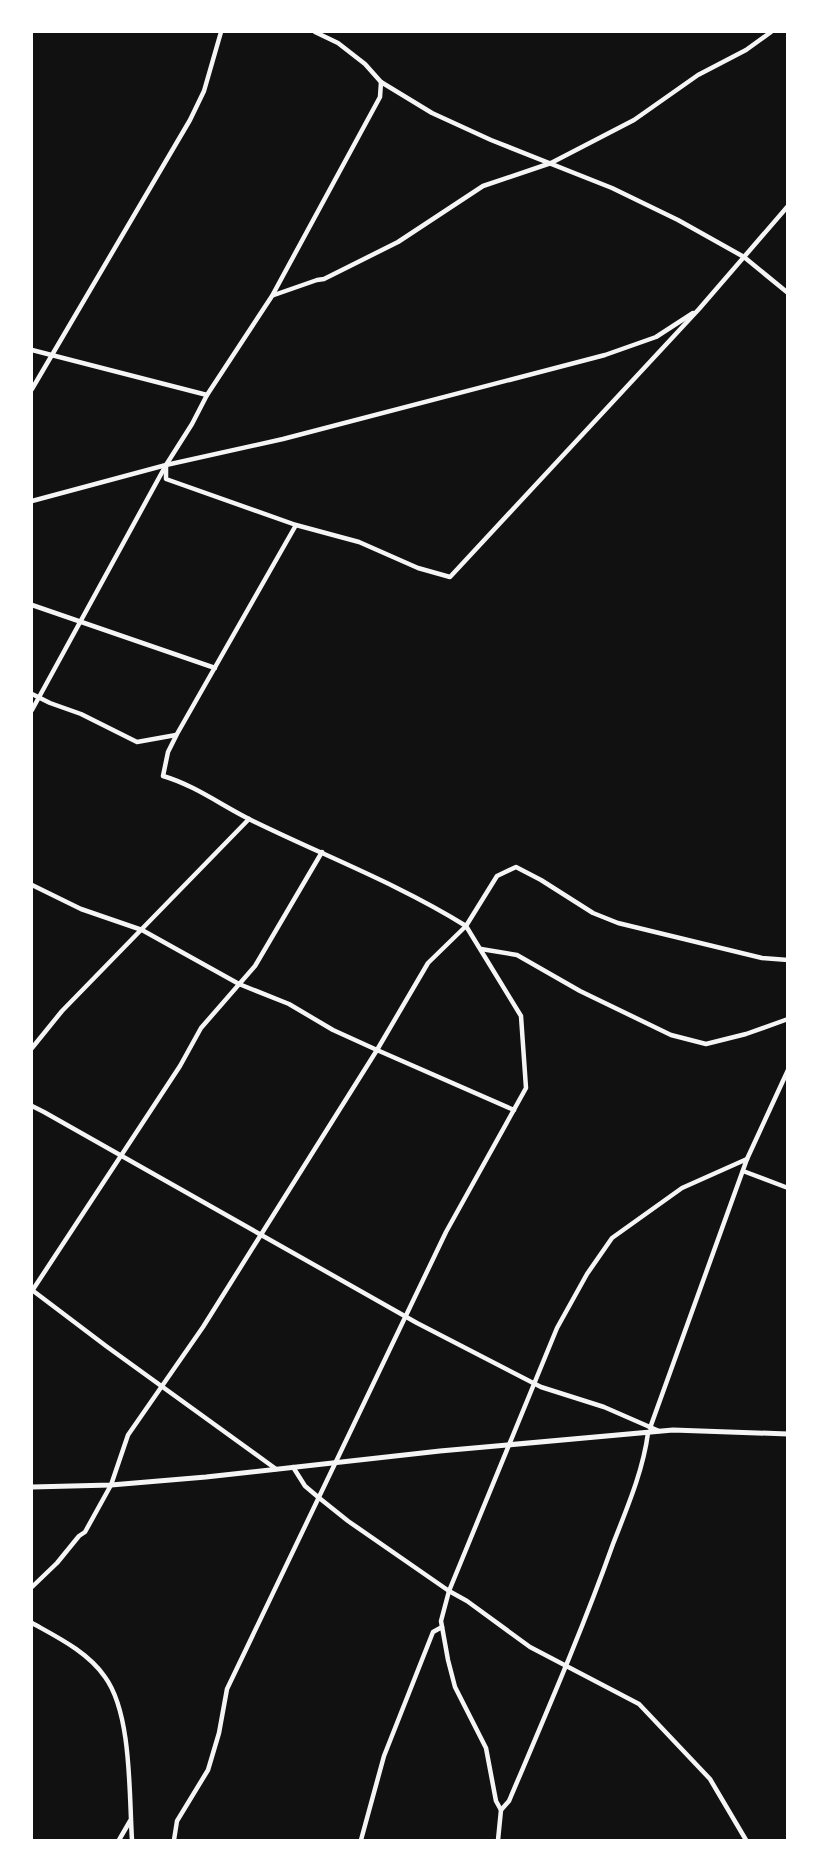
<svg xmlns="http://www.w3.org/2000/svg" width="819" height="1872" font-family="Montserrat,sans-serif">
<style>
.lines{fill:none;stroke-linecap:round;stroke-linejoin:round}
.minor{stroke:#f5f5f5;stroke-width:4.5}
.tertiary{stroke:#f5f5f5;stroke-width:5}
</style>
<rect width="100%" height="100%" fill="#111"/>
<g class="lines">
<g class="minor">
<path d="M315,32L338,43L365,64L381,82L432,113L491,140L612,188L678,220L744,257L788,293"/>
<path d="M274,295L317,280L324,279L398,242L483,186L551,163L634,120L698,75L746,50L771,32"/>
<path d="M32,350L207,395"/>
<path d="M32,389L190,120L204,91L221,32"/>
<path d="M166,465V479L296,525L359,542L418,568L450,577L699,309L788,206"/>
<path d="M32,501L166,465L283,439L605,355L656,337L693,313"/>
<path d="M296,525L177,734L168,752L163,776C194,785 221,805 249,819C322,855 397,883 466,926L497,876L516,867L541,880L593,913L618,923L762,958L788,960"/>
<path d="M32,605L215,668"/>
<path d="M32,694L50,703L81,714L137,742L176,735"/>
<path d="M32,710L166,465L192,424L207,395L272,296L380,97L381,82"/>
<path d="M32,885L81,909L142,930L239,984L289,1004L333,1030L377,1050L514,1110"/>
<path d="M481,949L517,955L580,991L671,1035L706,1044L746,1034L788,1019"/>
<path d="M32,1048L62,1011L249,819"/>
<path d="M32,1106L44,1112L417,1323L541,1387L604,1407L659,1431"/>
<path d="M743,1171L788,1188"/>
<path d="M32,1290L106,1346L276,1469"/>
<path d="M32,1291L180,1066L201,1028L255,966L322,852"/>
<path d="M650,1428L747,1159L788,1070"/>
<path d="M293,1467L305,1486L318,1497L348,1521L449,1591L467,1601L530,1647L639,1704L710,1779L746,1840"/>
<path d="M32,1587L57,1563L79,1536L85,1532L111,1485L128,1435L203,1327L257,1241L377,1050L428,963L466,926L521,1016L526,1088L446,1232L227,1689L219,1733L208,1770L177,1821L174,1840"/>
<path d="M32,1623C57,1637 88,1652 105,1677C132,1714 129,1795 132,1840"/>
<path d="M501,1810L509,1801C545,1716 582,1631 613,1544C627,1508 643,1471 648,1433"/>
<path d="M119,1840L130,1821"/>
<path d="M361,1840L384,1756L433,1632L442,1627"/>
<path d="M498,1840L501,1810L496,1801L486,1748L455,1687L448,1660L441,1621L449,1591L557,1328L587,1274L612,1238L682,1188L747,1159"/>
</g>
<path class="tertiary" d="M32,1487L111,1485L206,1477L440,1451L673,1430L788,1434"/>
</g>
<rect width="819" height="1872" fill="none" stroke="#ffffff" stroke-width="66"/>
</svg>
